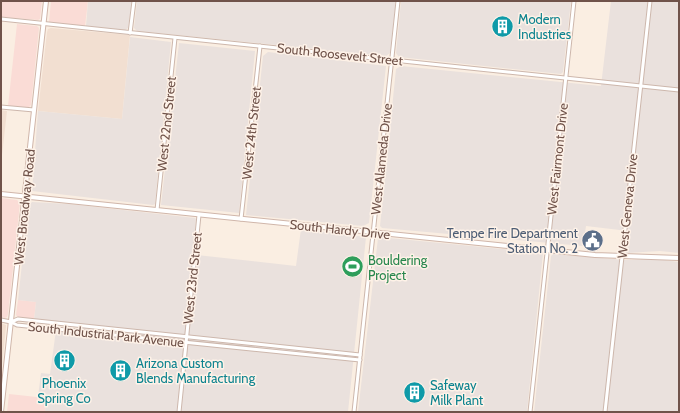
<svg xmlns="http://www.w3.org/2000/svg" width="680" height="413" font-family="Cabin,sans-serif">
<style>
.residential{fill:#f2dfd1}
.commercial{fill:#fadcd6}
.industrial{fill:#eae1dd}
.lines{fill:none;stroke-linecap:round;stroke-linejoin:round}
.street-casing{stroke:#cdb7ac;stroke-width:5}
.secondary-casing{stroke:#d0b6aa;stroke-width:6}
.street{stroke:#fff;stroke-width:3}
.secondary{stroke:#fff;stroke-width:4}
.labels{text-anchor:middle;stroke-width:3;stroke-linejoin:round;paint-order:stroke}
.culture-label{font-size:13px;fill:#0d838f;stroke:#fef2e8;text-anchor:start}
.street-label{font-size:13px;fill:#70534a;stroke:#fef2e8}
.service-label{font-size:13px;fill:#4e5e75;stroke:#fef2e8;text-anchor:end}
.leisure-label{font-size:13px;fill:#27864d;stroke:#fef2e8;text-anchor:start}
</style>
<rect width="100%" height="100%" fill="#faeee2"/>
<g class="residential">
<path d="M51,28L130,35L122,119L38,111L47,32L48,29Z"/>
<path d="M1,110L7,111L1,164Z"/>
<path d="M1,323L6,325V327L1,376Z"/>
</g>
<g class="commercial">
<path d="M1,1H42L40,19L38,20L1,17Z"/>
<path d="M51,1H88L85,26L49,22Z"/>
<path d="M17,24L37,26L39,28L31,105L28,108L8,106Z"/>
<path d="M1,198L17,200L20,203L8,314L7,317L5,318L1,317Z"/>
<path d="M18,300L36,302L34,320L18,318L16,315Z"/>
<path d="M9,394L46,398L45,412H7Z"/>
</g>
<g class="industrial">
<path d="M88,1H132L128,28L125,30L86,26Z"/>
<path d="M137,1H396L390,53L386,56L137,31L134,28Z"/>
<path d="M401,1H571L563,72L561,74L399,57L396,53Z"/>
<path d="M611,1H679V253L660,251L626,253L628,231L586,226L583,246L382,228L380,226L396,69L401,66L601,86Z"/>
<path d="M130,37L171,42L155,204L153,205L32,191L38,111L122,119Z"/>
<path d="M179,43L255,51L239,213L161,205Z"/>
<path d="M268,52L386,66L369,223L363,226L246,215L263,56Z"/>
<path d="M32,202L69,204L195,218L196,219L190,281H194L197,255L296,266L301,229L366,237L348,412H45L46,398L38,397L41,373L50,374L56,330L77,332L78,324L34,320L36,302L18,300L28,209L30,204Z"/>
<path d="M379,237L543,253L527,412H358L378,238Z"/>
<path d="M553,254L626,260L658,259L679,262V412H534L551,256Z"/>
</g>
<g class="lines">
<defs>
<g id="street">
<path d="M1,19L679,90"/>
<path d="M130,33L134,1"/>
<path d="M1,107L34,110"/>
<path d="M157,210L175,38"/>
<path d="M241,219L260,46"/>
<path d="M1,320L11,322L17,325L360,360"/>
<path d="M11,322L18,319L360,355"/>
<path d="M179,412L199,215"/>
<path d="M354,412L398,1"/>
<path d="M530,412L574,1"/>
<path d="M605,412L650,1"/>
</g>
<g id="secondary">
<path d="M1,194L595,255L679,258"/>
<path d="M1,412L46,1"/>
</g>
</defs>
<use href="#street" class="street-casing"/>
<use href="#secondary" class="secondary-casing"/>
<use href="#street" class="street"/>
<use href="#secondary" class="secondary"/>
</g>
<defs>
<symbol id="building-disc" viewBox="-11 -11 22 22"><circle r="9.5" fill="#0f9aa8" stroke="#fef2e8"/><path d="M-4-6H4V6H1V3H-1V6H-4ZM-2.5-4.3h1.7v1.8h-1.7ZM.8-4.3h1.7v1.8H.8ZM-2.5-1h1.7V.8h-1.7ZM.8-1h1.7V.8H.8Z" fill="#fff"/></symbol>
<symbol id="civic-disc" viewBox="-11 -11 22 22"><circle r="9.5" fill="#5c6f8a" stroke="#fef2e8"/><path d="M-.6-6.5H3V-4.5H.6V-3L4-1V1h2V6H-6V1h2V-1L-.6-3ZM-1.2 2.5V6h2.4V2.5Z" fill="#fff"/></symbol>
<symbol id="stadium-disc" viewBox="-11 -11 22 22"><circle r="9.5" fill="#2e9e5b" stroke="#fef2e8"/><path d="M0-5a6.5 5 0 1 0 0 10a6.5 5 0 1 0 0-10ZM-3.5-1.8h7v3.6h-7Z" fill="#fff"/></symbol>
</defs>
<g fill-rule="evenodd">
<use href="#building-disc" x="490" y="14" width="25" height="25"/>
<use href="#civic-disc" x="580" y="228" width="25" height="25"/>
<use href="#stadium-disc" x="340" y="254" width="25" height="25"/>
<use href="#building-disc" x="52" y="348" width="25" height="25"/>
<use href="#building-disc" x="108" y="358" width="25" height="25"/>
<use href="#building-disc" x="402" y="380" width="25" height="25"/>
</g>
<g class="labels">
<g class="culture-label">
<text x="518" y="24">Modern<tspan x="518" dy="15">Industries</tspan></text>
<text x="136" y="368">Arizona Custom<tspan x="136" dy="15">Blends Manufacturing</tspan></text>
<text x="64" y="388" text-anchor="middle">Phoenix<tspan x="64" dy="15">Spring Co</tspan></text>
<text x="430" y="390">Safeway<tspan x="430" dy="15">Milk Plant</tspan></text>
</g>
<g class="street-label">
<text transform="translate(340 54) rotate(6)" y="5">South Roosevelt Street</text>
<text transform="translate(166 124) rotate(-84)" y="5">West 22nd Street</text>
<text transform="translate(251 133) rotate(-84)" y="5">West 24th Street</text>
<text transform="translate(381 159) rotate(-84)" y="5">West Alameda Drive</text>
<text transform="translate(557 159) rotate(-84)" y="5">West Fairmont Drive</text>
<text transform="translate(627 206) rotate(-84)" y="5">West Geneva Drive</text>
<text transform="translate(24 207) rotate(-84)" y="5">West Broadway Road</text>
<text transform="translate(340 229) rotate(6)" y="5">South Hardy Drive</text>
<text transform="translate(192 278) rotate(-84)" y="5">West 23rd Street</text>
<text transform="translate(106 334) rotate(6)" y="5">South Industrial Park Avenue</text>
</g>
<g class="service-label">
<text x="578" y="238">Tempe Fire Department<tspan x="578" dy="15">Station No. 2</tspan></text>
</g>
<g class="leisure-label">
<text x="368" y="265">Bouldering<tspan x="368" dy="15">Project</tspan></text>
</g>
</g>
<rect width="680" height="413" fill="none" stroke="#70534a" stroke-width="4"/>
</svg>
